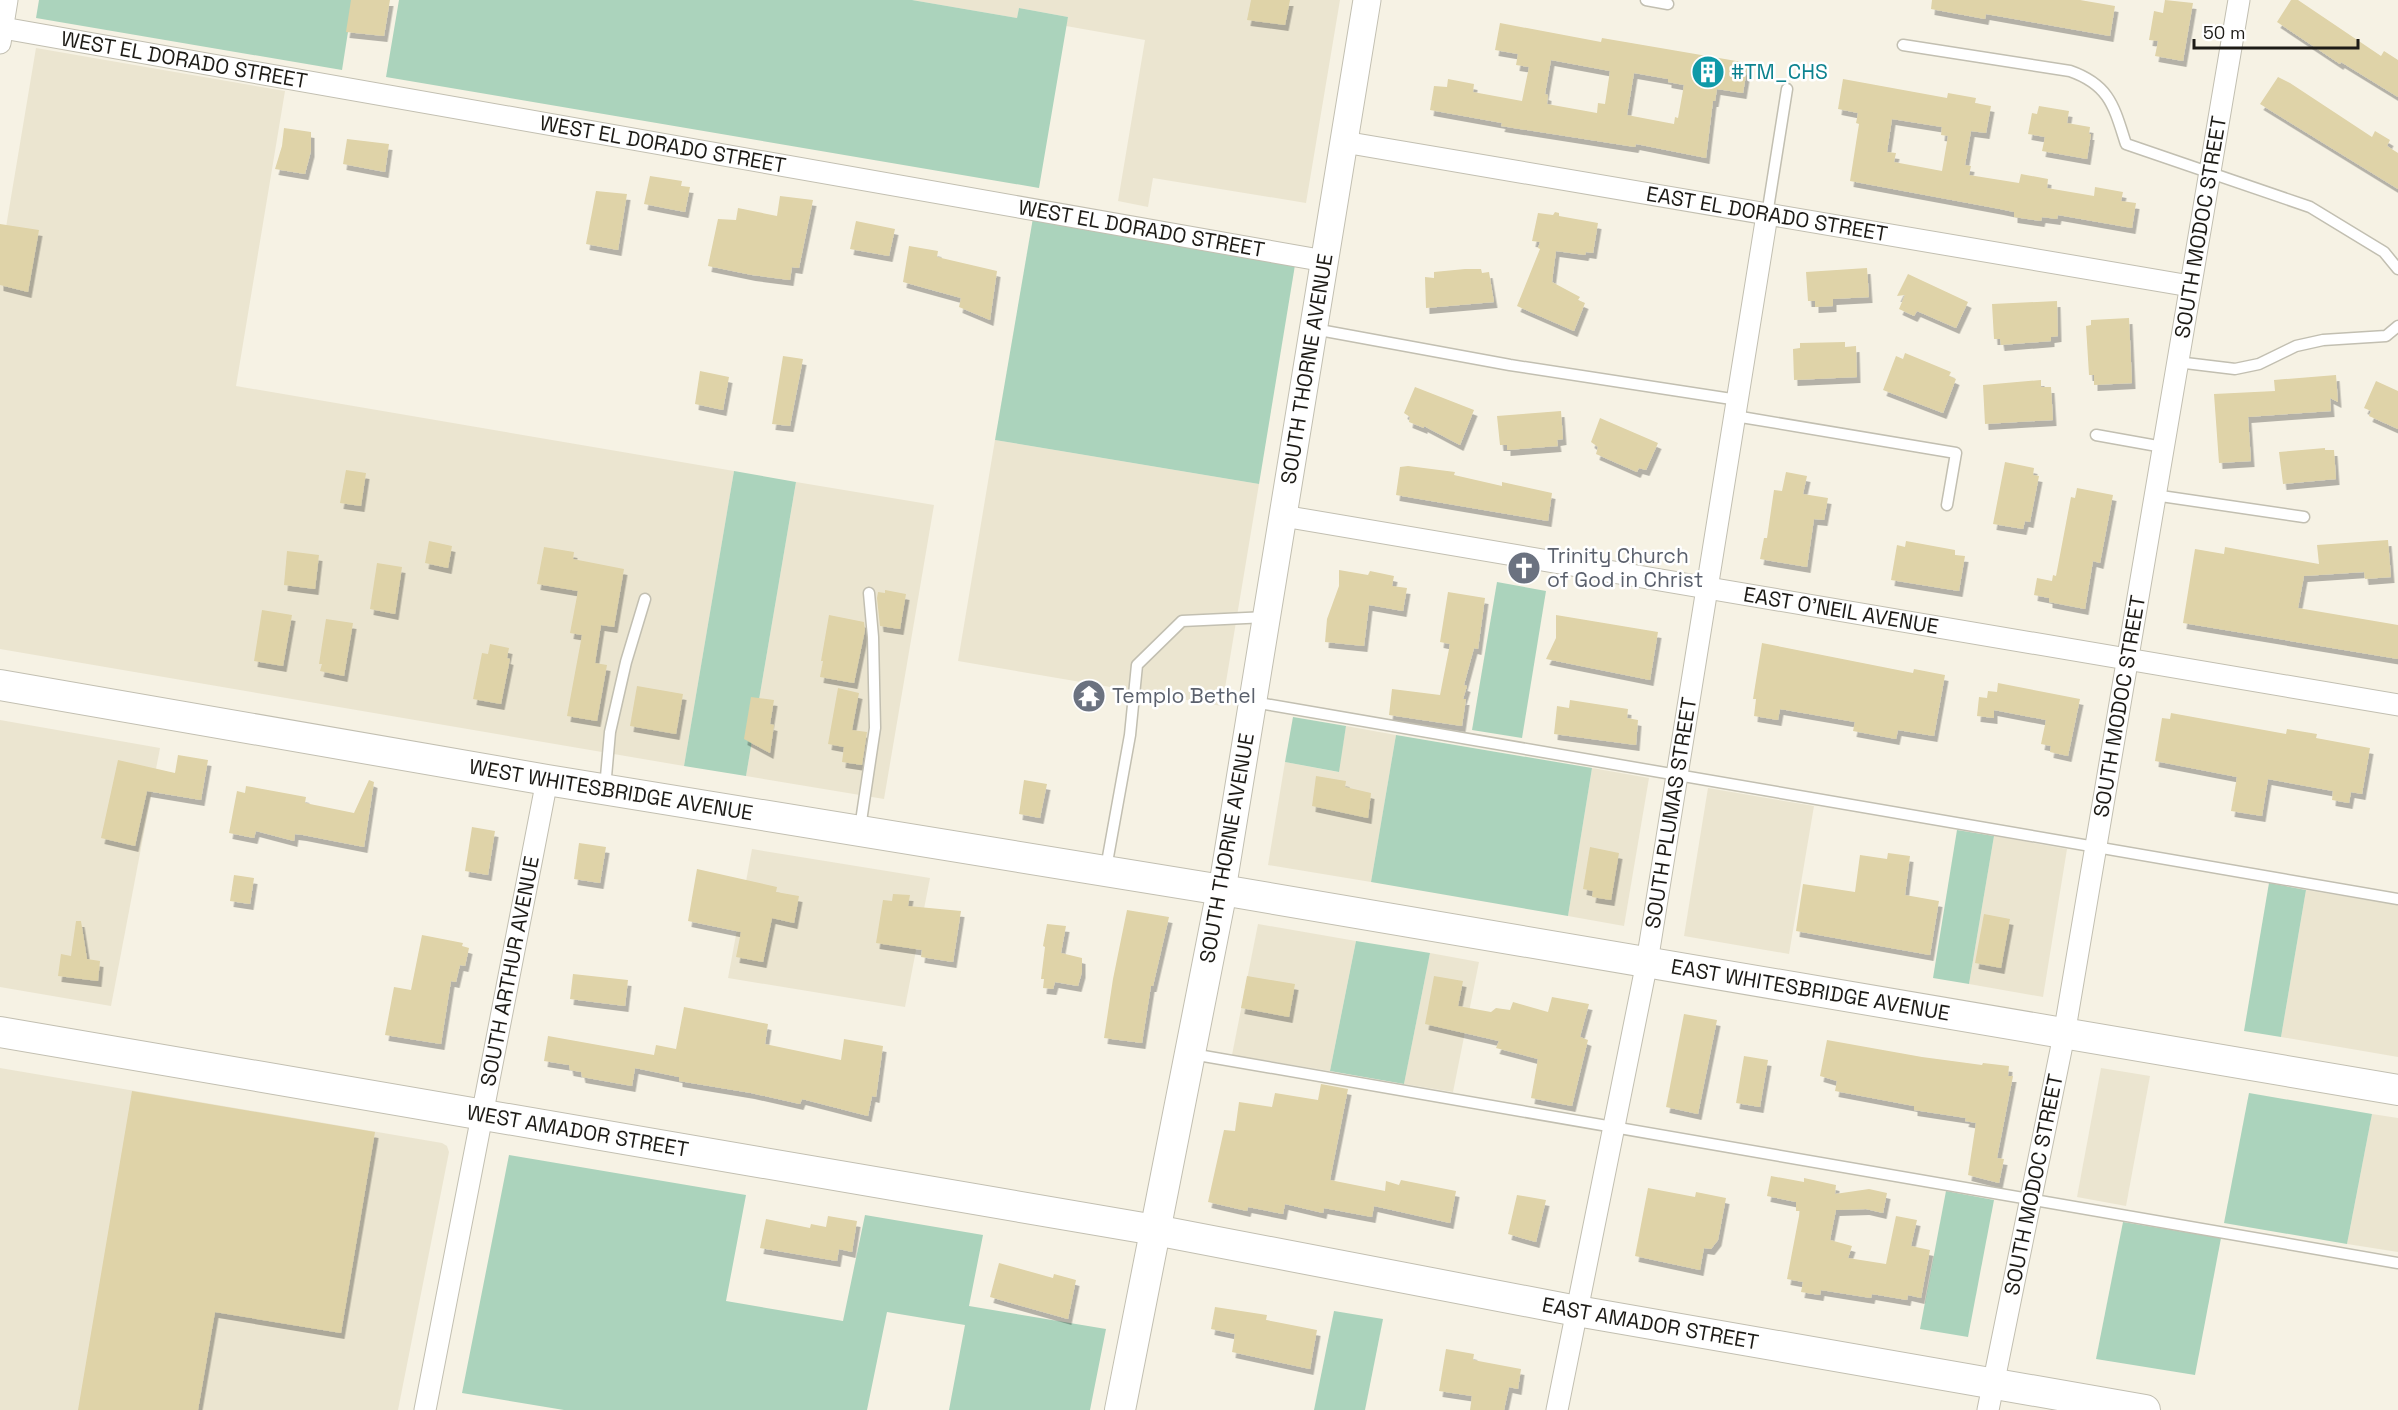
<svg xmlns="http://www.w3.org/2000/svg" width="2398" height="1410" font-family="'Space Grotesk',sans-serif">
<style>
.built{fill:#ebe5d0}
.green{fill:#abd3bc}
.building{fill:#dfd3a8;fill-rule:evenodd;filter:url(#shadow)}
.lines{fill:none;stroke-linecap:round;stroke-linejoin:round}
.service-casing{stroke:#c2bfb1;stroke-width:13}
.minor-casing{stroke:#c2bfb1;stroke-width:23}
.tertiary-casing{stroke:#c2bfb1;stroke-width:29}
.secondary-casing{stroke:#c2bfb1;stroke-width:32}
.service{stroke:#fff;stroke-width:10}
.minor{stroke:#fff;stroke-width:21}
.tertiary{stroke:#fff;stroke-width:27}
.secondary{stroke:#fff;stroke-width:30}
.labels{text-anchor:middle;stroke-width:5;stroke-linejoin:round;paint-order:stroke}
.street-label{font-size:21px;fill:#1d1b16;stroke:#fff}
.culture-label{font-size:21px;fill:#0d838f;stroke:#fff;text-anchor:start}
.worship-label{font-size:21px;fill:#5b616d;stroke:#fff;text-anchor:start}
</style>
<defs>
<filter id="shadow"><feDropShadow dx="3.5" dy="6" stdDeviation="0" flood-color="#0004"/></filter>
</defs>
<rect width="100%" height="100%" fill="#f6f2e4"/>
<g class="built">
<path d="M912,0H1340L1306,203L1153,178L1148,207L1118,201L1145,40L1066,26L1068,17L1019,8L1017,18Z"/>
<path d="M36,48L285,91L236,386L734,471L684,766L0,649V263Z"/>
<path d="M995,440L1259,484L1222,706L958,661Z"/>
<path d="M796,482L934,505L884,799L746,776Z"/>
<path d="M0,720L160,748L111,1006L0,987Z"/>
<path d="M1346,726L1396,735L1371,882L1268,865L1285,762L1338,772Z"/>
<path d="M1592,768L1649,778L1624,926L1568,916Z"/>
<path d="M1708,788L1814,806L1789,954L1684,936Z"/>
<path d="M1994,836L2067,849L2043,997L1969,984Z"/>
<path d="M752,849L930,878L905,1007L728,978Z"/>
<path d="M2306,890L2398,905V1057L2281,1037Z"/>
<path d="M1258,924L1356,941L1330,1071L1232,1055Z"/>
<path d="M1430,953L1479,962L1453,1092L1404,1084Z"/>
<path d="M0,1068L442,1143L447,1146L449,1152L398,1410H0Z"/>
<path d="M2101,1068L2150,1076L2126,1206L2077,1197Z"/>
<path d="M2372,1114L2398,1118V1252L2347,1244Z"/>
</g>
<g class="green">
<path d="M39,0H353L342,70L36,18Z"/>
<path d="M399,0H912L1017,18L1019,8L1068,17L1039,188L386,77Z"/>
<path d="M1033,218L1295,265L1259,484L995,440Z"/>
<path d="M734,471L796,482L746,776L684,766Z"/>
<path d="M1497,582L1546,591L1522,738L1472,730Z"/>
<path d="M1293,717L1346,726L1339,772L1285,762Z"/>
<path d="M1396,735L1592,768L1568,916L1371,882Z"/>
<path d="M1957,830L1994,836L1969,984L1933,978Z"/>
<path d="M2269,883L2306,890L2281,1037L2244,1031Z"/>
<path d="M1356,941L1430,953L1404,1084L1330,1071Z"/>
<path d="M2249,1093L2372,1114L2347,1244L2224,1223Z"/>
<path d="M509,1155L746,1195L726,1301L843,1321L865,1215L983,1235L969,1306L1106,1329L1090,1410H949L965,1325L887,1312L867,1410H564L462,1393Z"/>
<path d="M1946,1191L1994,1200L1968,1337L1920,1329Z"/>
<path d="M2123,1222L2221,1238L2195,1375L2096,1359Z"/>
<path d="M1334,1311L1383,1319L1365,1410H1314Z"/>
</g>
<g class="building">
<path d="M351,0H390L384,36L346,32Z"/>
<path d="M1251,0H1290L1285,25L1247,20Z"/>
<path d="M1932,0H2080L2115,6L2110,36L1986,14L1985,19L1931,9Z"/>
<path d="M2165,0L2193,3L2183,61L2155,56L2158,41L2149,40L2154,11L2163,13Z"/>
<path d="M2291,0H2298L2381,56L2384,51L2398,60V97L2341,62L2340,64L2277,22Z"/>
<path d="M1500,23L1601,42L1602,38L1748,63L1743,93L1717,89L1715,101H1713L1706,158L1636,144L1635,147L1501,126L1502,123L1430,110L1434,86L1447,87L1448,79L1474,84L1473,92L1522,101L1529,67L1516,65L1518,54L1495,50ZM1551,60L1610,71L1605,104L1598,103L1597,113L1547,104L1548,95L1545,94ZM1634,73L1668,79V82L1684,85L1678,118L1675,117L1674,124L1627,115Z"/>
<path d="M2278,77L2290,83L2372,137L2375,131L2390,140L2387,146L2398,153V189L2260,104Z"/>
<path d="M1843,79L1947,98L1948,93L1976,98L1975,103L1991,106L1986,133L1971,131L1965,165L1971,166L1969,175L2019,183L2021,174L2048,179L2047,188L2094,196L2095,187L2123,192L2121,201L2136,203L2132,228L2058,215L2057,219L2042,217L2041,221L2014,217V212L2000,209L1850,181L1859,124L1856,123L1858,113L1838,109ZM1892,119L1942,127L1941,135L1948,136L1942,171L1894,162L1896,153L1887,152Z"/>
<path d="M2039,106L2069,111L2067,123L2090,127L2089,134H2091L2087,159L2042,151L2045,137L2028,134L2032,113L2037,114Z"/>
<path d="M284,128L311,132V151L305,174L275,169L282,146Z"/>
<path d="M347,139L389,144L385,172L343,164Z"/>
<path d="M650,176L682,181L681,186L690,187L685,212L644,204Z"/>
<path d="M596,191L627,194L618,250L586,244Z"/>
<path d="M780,196L813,200L799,268L792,267L790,280L752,275L708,266L718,219L736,220L738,208L777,216Z"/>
<path d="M1555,212L1559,213V216L1598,223L1593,253L1586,252L1585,255L1556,251L1552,282L1580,297L1578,300L1585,303L1574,331L1517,306L1540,249L1538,248L1540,242L1532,241L1538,213L1553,215Z"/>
<path d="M856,221L895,229L889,256L850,249Z"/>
<path d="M0,224L39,230L28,292L0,285Z"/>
<path d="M909,246L938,251L937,257L997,271L990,320L959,307L961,298L903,282Z"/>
<path d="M1867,268L1869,297L1833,299V306L1815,307V301H1808L1806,272Z"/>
<path d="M1465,269H1481L1482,273L1489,272L1494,302L1426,308L1425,277L1434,278V272Z"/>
<path d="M1908,274L1968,302L1956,328L1917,311L1914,316L1899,309L1905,295L1897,296Z"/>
<path d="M2057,301L2058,336L2051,337V341L2001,345L2000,339H1994L1992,304Z"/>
<path d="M2129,318L2132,383L2094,385V375H2089L2086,326L2091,325V320Z"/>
<path d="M1845,342V347L1856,346L1857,377L1794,380L1793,349L1800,348V343Z"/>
<path d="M1905,353L1951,372L1949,376L1956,379L1943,413L1883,390L1896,356L1903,359Z"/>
<path d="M783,356L803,359L790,426L772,424Z"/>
<path d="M700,371L729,377L723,410L695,404Z"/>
<path d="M2336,375L2338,402L2330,398L2331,411L2248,417L2251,461L2219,463L2214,394L2275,391L2274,380Z"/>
<path d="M2041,380V387H2051L2053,420L1985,424L1983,385Z"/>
<path d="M2376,381L2398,391V429L2369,416L2371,411L2364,408Z"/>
<path d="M1415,387L1474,410L1460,445L1424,426V428L1409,422L1410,417L1404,413Z"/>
<path d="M1561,411L1563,439L1557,440L1558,446L1507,450V445H1500L1497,416Z"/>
<path d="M1600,418L1658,443L1646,470L1639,468L1637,472L1596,454L1598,447L1591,442Z"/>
<path d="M2325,448V450H2334L2336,479L2283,484L2279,452Z"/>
<path d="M2005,462L2034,468L2033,475L2039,476L2030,522L2025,521L2023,529L1993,524Z"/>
<path d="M1408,466L1455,472L1454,475L1502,486V482L1552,493L1548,521L1396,495L1400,467Z"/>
<path d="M346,470L366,473L361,506L340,503Z"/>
<path d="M1786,472L1807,476L1803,494L1828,498L1824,520L1814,519L1807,567L1760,559L1764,538H1767L1774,490L1782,491Z"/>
<path d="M2077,488L2113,495L2100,563L2093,561L2085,609L2049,602V598L2034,595L2037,578L2052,581L2053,575L2056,576L2071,497L2075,498Z"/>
<path d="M2388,540L2391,577L2365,579L2364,572L2304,576L2298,608L2398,625V659L2183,623L2195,549L2224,554L2225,547L2319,564L2317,545Z"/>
<path d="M429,541L452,546L448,568L425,563Z"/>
<path d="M1906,541L1955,550V555L1965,556L1959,591L1891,580L1897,545L1905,547Z"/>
<path d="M544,547L574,552L573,559L624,569L614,627L601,625L595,663L607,665L597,721L567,716L582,635L570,633L578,591L537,584Z"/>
<path d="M287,551L319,555L315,589L284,585Z"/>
<path d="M377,563L402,567L395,614L370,609Z"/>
<path d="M1339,570L1368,575L1370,571L1394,576L1392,586L1407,588L1403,611L1369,605L1364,646L1325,642L1327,619L1339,586Z"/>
<path d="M885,590L906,594L900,629L880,626L877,598L878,592L885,593Z"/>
<path d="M1448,592L1485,598L1478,649L1474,648L1464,685L1467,686L1463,699H1466L1462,726L1389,715L1392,689L1440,695L1450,644L1440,642Z"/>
<path d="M262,610L292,615L283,666L254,661Z"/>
<path d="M829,615L864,622L865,630L854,683L820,677L823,661H821Z"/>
<path d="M1556,615L1658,632L1650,680L1546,659L1556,638Z"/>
<path d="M326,619L353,623L344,676L320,671L322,664H319Z"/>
<path d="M1762,643L1913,673L1914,669L1945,675L1934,736L1898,730L1896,739L1853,731L1855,722L1780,709L1778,720L1754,716L1756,699H1753Z"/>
<path d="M490,644L509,648L507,658L510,659L501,704L473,699L482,653L488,654Z"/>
<path d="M1998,683L2080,699L2068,756L2050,752L2051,746L2041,744L2046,720L1994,710V718L1977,716L1979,697L1987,698L1988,691L1997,692Z"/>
<path d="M637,686L683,694L676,734L630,726Z"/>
<path d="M838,688L859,693L852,730L867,732L862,765L842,762L844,747L828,744Z"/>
<path d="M751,697L774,700L770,724L774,725L770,753L744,739Z"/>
<path d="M1570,700L1628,709L1627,718L1638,720L1636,745L1554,734L1557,706L1569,708Z"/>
<path d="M2171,713L2286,734L2287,729L2317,734L2316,738L2370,748L2362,794L2351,792L2349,803L2332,800L2333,791L2268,779L2262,816L2231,811L2237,777L2155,761L2162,718L2170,719Z"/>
<path d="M178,755L208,760L201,800L147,791L135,846L101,838L118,760L175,773Z"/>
<path d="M1316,776L1346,781L1345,787L1371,793L1368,818L1312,806Z"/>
<path d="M369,780L374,782L364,847L303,835L295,834L294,841L256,831L254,838L229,833L237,791L245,793L246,786L306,797L305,803L354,813Z"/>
<path d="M1024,780L1047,784L1040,818L1019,814Z"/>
<path d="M472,827L495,831L488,875L465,871Z"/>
<path d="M579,843L606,847L600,883L574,879Z"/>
<path d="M1590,847L1619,853L1611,900L1592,897L1593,891L1583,889Z"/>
<path d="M1888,853L1910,856L1905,895L1939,901L1930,955L1796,931L1803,884L1855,892L1860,855L1887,859Z"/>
<path d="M697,869L777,887L776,892L799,896L794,923L772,918L763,962L736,957L741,932L688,921Z"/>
<path d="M234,875L254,878L250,904L230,901Z"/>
<path d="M893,894L910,895L908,906L961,911L953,962L921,957L922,950L876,943L883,900L892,901Z"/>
<path d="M1127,910L1169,917L1153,986H1151L1142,1043L1104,1038L1113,979Z"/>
<path d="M1984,914L2010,919L2001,968L1975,963Z"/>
<path d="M76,921H81L87,959L100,961L98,981L58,976L61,954L71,956Z"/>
<path d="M1047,924L1066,926L1061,953L1082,958V972L1078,986L1055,982L1053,989L1043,988L1044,979H1041L1045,947L1043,946Z"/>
<path d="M422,935L463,943L462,946L469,948L465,966L460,965L456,982L451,981L441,1044L385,1035L394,987L411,990Z"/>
<path d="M573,974L628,980L625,1006L570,999Z"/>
<path d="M1247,976L1295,984L1289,1017L1241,1008Z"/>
<path d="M1434,976L1463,981L1458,1006L1491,1012L1496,1008L1510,1010L1513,1002L1548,1012L1552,997L1589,1004L1580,1037L1588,1040L1572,1106L1531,1098L1538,1059L1496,1048L1499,1041L1425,1024Z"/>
<path d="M684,1007L768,1024L765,1044L841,1060L844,1039L883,1046L876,1097L872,1096L868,1116L802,1099L800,1104L751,1093L679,1081V1077L635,1068L632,1086L582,1077L581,1072L570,1070L569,1065L544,1061L548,1036L654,1055L656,1045L676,1049Z"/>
<path d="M1684,1014L1717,1020L1698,1114L1666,1107Z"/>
<path d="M1827,1040L1922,1057L1982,1065L1983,1063L2009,1066L2008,1076H2013L1997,1158L2004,1159L1999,1183L1968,1175L1976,1123L1965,1121L1966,1118L1914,1110V1106L1835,1091L1837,1081L1820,1076Z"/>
<path d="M1744,1056L1768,1060L1760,1107L1736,1103Z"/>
<path d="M1321,1084L1348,1089L1330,1180L1385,1191L1386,1181L1399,1185L1401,1180L1456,1191L1450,1223L1374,1206L1372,1217L1324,1208L1323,1213L1285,1204L1283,1214L1248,1207L1247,1211L1208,1202L1224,1130L1235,1131L1239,1102L1272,1107L1275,1093L1318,1100Z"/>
<path d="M132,1091L375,1132L341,1333L215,1312L198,1410H78Z"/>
<path d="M1771,1176L1804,1182V1178L1836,1185L1835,1194L1869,1189L1887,1193L1883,1213L1866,1209L1836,1210L1830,1240L1852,1246L1848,1258L1886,1264L1896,1216L1917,1220L1911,1246L1930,1250L1921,1298L1908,1295L1907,1300L1872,1294L1871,1298L1821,1290L1820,1295L1801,1292L1803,1282L1787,1279L1800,1211H1796V1202L1767,1196Z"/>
<path d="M1648,1188L1695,1197L1696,1192L1726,1198L1718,1240L1711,1249L1704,1248L1700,1270L1635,1256Z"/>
<path d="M1517,1195L1546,1200L1536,1242L1508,1234Z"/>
<path d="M828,1216L857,1221L852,1252L839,1249L837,1261L760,1248L766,1219L810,1228L811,1224L826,1227Z"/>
<path d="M999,1263L1053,1278L1054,1274L1076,1280L1068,1319L990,1297Z"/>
<path d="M1215,1307L1267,1315L1266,1320L1317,1330L1310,1369L1232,1352L1235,1334L1211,1329Z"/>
<path d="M1446,1349L1474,1354L1473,1360L1521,1369L1518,1389L1509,1387L1504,1410H1470L1472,1396L1439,1391Z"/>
</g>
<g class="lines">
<defs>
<g id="service">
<path d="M1646,0L1668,4"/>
<path d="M1903,45L2070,71C2110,85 2114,107 2126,144L2310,207L2384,252L2398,269"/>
<path d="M1767,215L1787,89"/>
<path d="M1314,329L1510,365L1738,400"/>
<path d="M2177,362L2235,369L2259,364L2296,346L2323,340L2386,336L2398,326"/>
<path d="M1735,416L1956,453L1947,505"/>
<path d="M2096,435L2163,447"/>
<path d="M2154,495L2304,517"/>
<path d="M1253,702L2398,899"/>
<path d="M605,788L610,732L626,662L645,599"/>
<path d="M860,828L875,728L873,637L869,593"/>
<path d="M1106,868L1130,735L1137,665L1182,621L1267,617"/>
<path d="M1192,1054L2398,1263"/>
</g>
<g id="minor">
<path id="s1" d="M3,28L1325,261"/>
<path d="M0,43L7,0"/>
<path id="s2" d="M1344,142L2190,286"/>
<path id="s3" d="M1283,516L2398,705"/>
<path id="s4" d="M425,1410L547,780"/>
<path id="s5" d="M1557,1410L1647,962L1767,215"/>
<path id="s6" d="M1988,1410L2064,1035L2239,0"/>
</g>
<g id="tertiary">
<path id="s7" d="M1222,890L1367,0"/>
</g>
<g id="secondary">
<path id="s8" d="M0,685L547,780L1222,890L2398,1090"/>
<path id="s9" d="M0,1032L1155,1230L1577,1311L2145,1410"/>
<path d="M1120,1410L1222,890"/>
</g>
</defs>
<use href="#service" class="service-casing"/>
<use href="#minor" class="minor-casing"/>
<use href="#tertiary" class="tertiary-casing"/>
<use href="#secondary" class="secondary-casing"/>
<use href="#service" class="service"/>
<use href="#minor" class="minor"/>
<use href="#tertiary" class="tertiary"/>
<use href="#secondary" class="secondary"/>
</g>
<defs>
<symbol id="building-disc" viewBox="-11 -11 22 22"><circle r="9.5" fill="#0f9aa8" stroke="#fff"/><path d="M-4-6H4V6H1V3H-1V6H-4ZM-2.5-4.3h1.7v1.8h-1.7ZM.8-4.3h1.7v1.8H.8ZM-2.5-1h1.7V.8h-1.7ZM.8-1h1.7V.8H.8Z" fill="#fff"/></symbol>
<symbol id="church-disc" viewBox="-11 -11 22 22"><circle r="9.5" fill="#6b7280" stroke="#fff"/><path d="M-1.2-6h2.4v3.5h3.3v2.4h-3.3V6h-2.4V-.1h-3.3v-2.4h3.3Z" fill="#fff"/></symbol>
<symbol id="temple-disc" viewBox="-11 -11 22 22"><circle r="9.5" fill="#6b7280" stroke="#fff"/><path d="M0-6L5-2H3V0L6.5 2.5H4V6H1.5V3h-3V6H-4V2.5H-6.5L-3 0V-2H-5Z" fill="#fff"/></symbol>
</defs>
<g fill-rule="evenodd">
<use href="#building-disc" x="1689" y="53" width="38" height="38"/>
<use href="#church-disc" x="1505" y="549" width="38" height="38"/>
<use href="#temple-disc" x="1070" y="677" width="38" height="38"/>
</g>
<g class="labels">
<g class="street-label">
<text dy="7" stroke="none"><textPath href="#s1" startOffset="184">WEST EL DORADO STREET</textPath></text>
<text dy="7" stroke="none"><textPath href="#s1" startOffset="670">WEST EL DORADO STREET</textPath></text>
<text dy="7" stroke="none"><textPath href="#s2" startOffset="429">EAST EL DORADO STREET</textPath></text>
<text dy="7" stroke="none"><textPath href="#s6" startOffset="1202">SOUTH MODOC STREET</textPath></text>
<text dy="7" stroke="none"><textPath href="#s1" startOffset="1156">WEST EL DORADO STREET</textPath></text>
<text dy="7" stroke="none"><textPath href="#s7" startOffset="528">SOUTH THORNE AVENUE</textPath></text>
<text dy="7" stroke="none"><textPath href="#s3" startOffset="566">EAST O'NEIL AVENUE</textPath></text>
<text dy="7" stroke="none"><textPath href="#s6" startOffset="716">SOUTH MODOC STREET</textPath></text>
<text dy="7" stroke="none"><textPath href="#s8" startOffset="620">WEST WHITESBRIDGE AVENUE</textPath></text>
<text dy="7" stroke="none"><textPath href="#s5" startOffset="608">SOUTH PLUMAS STREET</textPath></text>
<text transform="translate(1227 848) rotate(-80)" y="7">SOUTH THORNE AVENUE</text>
<text dy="7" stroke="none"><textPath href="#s4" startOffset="447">SOUTH ARTHUR AVENUE</textPath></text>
<text dy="7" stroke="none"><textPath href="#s8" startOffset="1836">EAST WHITESBRIDGE AVENUE</textPath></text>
<text dy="7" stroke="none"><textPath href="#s9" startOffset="586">WEST AMADOR STREET</textPath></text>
<text dy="7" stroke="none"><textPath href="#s6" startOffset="230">SOUTH MODOC STREET</textPath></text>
<text dy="7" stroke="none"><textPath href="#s9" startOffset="1676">EAST AMADOR STREET</textPath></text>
</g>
<g class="culture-label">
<text x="1731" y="79">#TM_CHS</text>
</g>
<g class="worship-label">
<text x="1547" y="563">Trinity Church<tspan x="1547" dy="24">of God in Christ</tspan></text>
<text x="1112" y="703">Templo Bethel</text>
</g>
</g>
<path d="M2194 39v9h164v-9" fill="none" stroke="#1d1b16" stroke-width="3"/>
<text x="2203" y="39" font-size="18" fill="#1d1b16" stroke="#ffffff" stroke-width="4.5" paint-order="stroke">50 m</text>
</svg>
